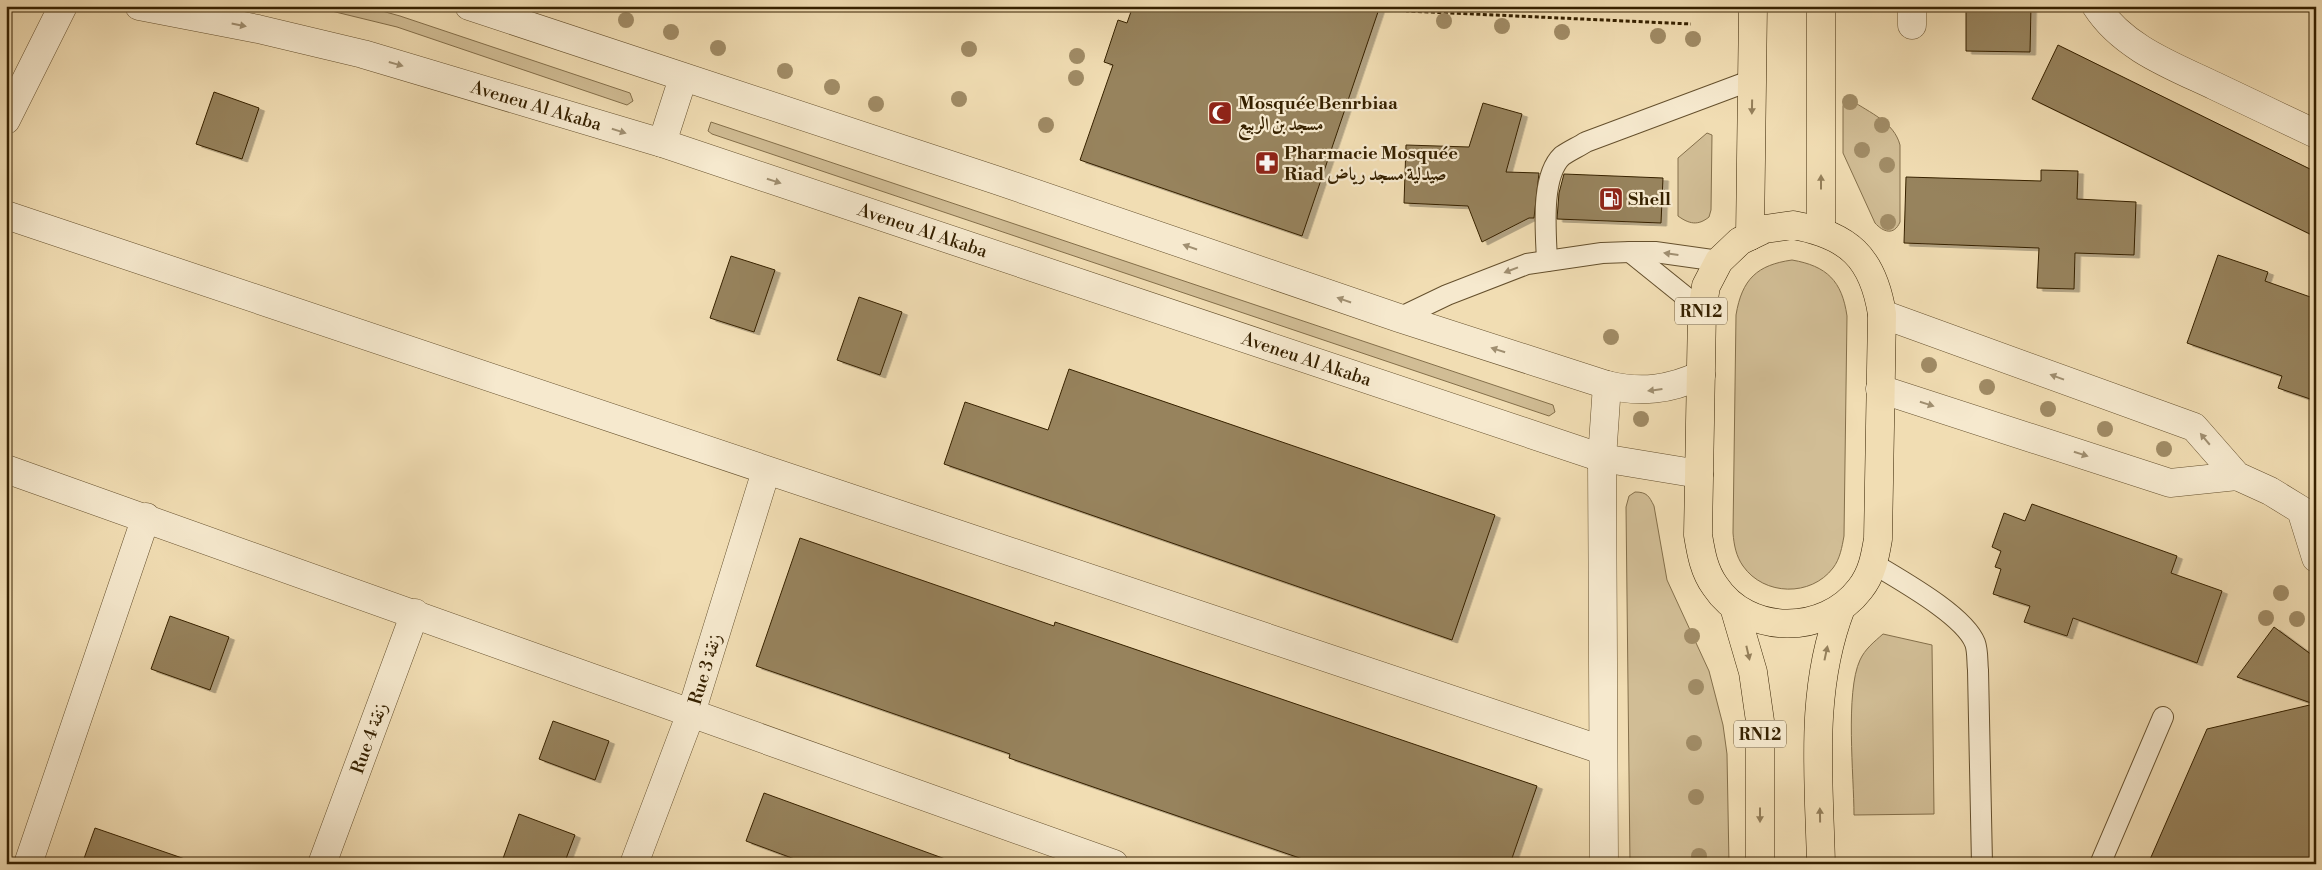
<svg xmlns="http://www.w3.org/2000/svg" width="2322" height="870" font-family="'Libre Bodoni',Amiri,serif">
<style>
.green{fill:#d1bd95;stroke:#846f4a}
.building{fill:#97835d;stroke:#362100;filter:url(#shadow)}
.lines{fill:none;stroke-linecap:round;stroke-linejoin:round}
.service-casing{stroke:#65502d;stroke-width:22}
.minor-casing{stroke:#65502d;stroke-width:29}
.primary-casing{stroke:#362100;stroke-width:29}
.path{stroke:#362100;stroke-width:3;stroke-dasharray:4 2.5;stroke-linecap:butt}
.service{stroke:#f6e9ce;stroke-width:20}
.minor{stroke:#f6e9ce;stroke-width:28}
.primary{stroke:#f1ddb3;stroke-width:28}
.tree{fill:#a08b65}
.oneway{fill:#a08f71}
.oneway2{fill:#947f5a}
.labels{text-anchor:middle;stroke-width:4.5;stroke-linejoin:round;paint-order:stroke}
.shield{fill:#f6e9ce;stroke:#705d3e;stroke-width:1}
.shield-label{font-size:16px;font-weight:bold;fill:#362100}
.poi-label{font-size:18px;font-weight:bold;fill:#362100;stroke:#f6e9ce;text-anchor:start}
.street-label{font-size:18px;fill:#362100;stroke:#f6e9ce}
</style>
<defs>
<filter id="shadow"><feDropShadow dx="5.5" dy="3" stdDeviation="0" flood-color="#0004"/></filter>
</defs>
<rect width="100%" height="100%" fill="#f1ddb3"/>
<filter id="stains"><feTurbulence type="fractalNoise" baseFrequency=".004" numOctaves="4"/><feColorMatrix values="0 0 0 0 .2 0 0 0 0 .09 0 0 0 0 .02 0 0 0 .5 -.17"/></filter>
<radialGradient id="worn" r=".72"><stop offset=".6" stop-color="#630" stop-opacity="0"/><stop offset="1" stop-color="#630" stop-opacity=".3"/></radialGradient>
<g class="green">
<path d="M311,6H364L400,16L630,93L633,101L627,105L397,27Z"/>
<path d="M1851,100C1870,113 1894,122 1900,145V222C1894,236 1883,232 1875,223L1843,153V106L1845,101Z"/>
<path d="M711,122L1553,405L1555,412L1549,416L712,134L708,131Z"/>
<path d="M1707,133L1712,135L1711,210L1709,217C1698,226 1689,224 1678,216V158Z"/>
<path d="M1792,260C1827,266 1842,281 1847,316L1844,536C1842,547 1840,559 1833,568C1811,597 1764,596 1743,566C1736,556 1734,545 1733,533L1736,315C1742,279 1757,265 1792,260Z"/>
<path d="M1635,492C1647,492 1649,496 1654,506L1667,580L1709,671L1723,725L1727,754L1729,864H1630L1626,507L1629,496Z"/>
<path d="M1883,634L1932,645L1934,814L1854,815C1854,777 1845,692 1860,660C1865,649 1874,642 1883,634Z"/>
</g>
<g class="building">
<path d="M1133,6H1380L1302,236L1080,160L1113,65L1104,62L1118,20L1127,23Z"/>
<path d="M1966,6H2031L2030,52L1966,51Z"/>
<path d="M2058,45L2316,172V237L2032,99Z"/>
<path d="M214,92L259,108L242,159L196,144Z"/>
<path d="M1483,103L1522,114L1506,172L1539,173L1534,218H1529L1482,242L1468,206L1404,203L1406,145L1469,147Z"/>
<path d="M2041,170L2078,171L2077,199L2136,202L2134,255L2075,253L2074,289L2037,288L2039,248L1904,243L1906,177L2041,181Z"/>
<path d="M1564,174L1663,178L1661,223L1557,219L1559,193Z"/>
<path d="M2218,255L2268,272L2265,281L2316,299V401L2278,388L2282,376L2187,343Z"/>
<path d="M731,256L775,270L754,332L710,318Z"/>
<path d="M859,297L902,312L880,375L837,360Z"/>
<path d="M1069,369L1495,515L1452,640L944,464L965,402L1048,430Z"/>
<path d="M2032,504L2177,556L2171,573L2222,591L2197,663L2073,618L2067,636L2024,622L2030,606L1993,594L2001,569L1995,567L2001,551L1992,547L2004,513L2025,521Z"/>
<path d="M800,538L1054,626L1055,622L1537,786L1510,864H1317L1009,758L1010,754L756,666Z"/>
<path d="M170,616L229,637L210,690L151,669Z"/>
<path d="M2274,627L2316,658V864H2148L2207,729L2314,704L2237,677Z"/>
<path d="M553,721L609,741L595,780L539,759Z"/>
<path d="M764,793L948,860V864H808L746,841Z"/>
<path d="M519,814L575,835L564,864H501Z"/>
<path d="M95,828L185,859V864H82Z"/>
</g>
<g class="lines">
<defs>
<g id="service">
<path d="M1630,252L1702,310"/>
<path d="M1547,261C1546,233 1540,177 1562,156C1569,151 1578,147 1586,142L1752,80"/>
<path d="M1399,318L1447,295L1527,264L1602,253L1630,252H1655L1719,261"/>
<path d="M1874,564C1900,580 1964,615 1975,643C1978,651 1977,662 1978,670L1982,864"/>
<path d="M2102,864L2101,862L2163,717"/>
</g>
<g id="minor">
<path id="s1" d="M139,6L258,29L363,54L662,143L1602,458L1699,474"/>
<path d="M469,6L996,180L1399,318L1607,385C1641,393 1669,390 1701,375"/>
<path d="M2096,6C2123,48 2173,66 2215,86C2249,102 2282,118 2316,134"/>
<path d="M1912,25V6"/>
<path d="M6,120L63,6"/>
<path d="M662,143L683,78"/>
<path d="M6,215L1602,750"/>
<path d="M1882,314L2194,427L2237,476L2270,491L2301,510L2316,558"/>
<path d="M1880,389L2170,483L2237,476"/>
<path d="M6,469L1114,864"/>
<path d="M28,864L146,517"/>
<path d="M322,864L415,613"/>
<path d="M634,864L691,713L766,471"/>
<path d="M1604,864L1602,458L1607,385"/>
</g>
<g id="primary">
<path d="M1793,225C1848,235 1873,257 1882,314L1878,539C1875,557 1872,574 1860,589C1825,635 1748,636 1715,586C1704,571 1701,553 1698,535L1702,311L1706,286L1719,261L1740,241L1765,229Z"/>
<path d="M1821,230V6"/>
<path d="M1750,236L1753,6"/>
<path d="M1734,607L1753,672L1760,721V864"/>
<path d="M1821,864C1819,777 1809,691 1841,608"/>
</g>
</defs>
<use href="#service" class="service-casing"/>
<use href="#minor" class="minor-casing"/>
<use href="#primary" class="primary-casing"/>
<path class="path" d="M1400,6L1407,11L1691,24"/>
<use href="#service" class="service"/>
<use href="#minor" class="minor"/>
<use href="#primary" class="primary"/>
</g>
<g class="tree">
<circle cx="626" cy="20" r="8"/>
<circle cx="1444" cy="21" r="8"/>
<circle cx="1502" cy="26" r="8"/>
<circle cx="671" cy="32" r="8"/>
<circle cx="1562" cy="32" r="8"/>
<circle cx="1658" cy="36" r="8"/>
<circle cx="1693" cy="39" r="8"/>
<circle cx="718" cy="48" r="8"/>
<circle cx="969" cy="49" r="8"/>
<circle cx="1077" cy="56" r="8"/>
<circle cx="785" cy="71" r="8"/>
<circle cx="1076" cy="78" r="8"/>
<circle cx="832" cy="87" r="8"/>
<circle cx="959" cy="99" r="8"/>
<circle cx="1850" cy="102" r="8"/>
<circle cx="876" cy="104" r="8"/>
<circle cx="1046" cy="125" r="8"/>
<circle cx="1882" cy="125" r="8"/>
<circle cx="1862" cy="150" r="8"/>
<circle cx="1887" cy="165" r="8"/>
<circle cx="1888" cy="222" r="8"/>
<circle cx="1611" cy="337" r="8"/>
<circle cx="1929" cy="365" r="8"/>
<circle cx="1987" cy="387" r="8"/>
<circle cx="2048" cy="409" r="8"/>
<circle cx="1641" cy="419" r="8"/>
<circle cx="2105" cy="429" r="8"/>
<circle cx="2164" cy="449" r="8"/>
<circle cx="2281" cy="593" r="8"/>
<circle cx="2266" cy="618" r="8"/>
<circle cx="2297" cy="619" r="8"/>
<circle cx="1692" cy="636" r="8"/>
<circle cx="1696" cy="687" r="8"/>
<circle cx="1694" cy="743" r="8"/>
<circle cx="1696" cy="797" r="8"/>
<circle cx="1699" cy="856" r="8"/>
</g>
<defs><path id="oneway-solid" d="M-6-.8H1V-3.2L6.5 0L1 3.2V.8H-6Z" transform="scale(1.25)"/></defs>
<g class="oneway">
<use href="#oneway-solid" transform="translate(239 25) rotate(11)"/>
<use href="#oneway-solid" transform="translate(396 64) rotate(16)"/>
<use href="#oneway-solid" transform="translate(619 131) rotate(17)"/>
<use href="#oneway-solid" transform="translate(774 181) rotate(18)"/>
<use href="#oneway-solid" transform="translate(1190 247) rotate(-161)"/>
<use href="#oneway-solid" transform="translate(1671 254) rotate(-172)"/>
<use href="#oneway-solid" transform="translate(1511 270) rotate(159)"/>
<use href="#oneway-solid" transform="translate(1344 300) rotate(-161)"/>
<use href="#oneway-solid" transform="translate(1498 350) rotate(-162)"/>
<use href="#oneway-solid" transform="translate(2057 377) rotate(-160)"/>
<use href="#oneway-solid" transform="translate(1655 390) rotate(173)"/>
<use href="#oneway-solid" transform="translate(1927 404) rotate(18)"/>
<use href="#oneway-solid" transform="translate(2205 439) rotate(-130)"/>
<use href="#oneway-solid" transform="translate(2081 454) rotate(18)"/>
</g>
<g class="oneway2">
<use href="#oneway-solid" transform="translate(1752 107) rotate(91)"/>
<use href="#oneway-solid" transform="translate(1821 182) rotate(-90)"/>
<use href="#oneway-solid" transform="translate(1748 653) rotate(77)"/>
<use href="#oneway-solid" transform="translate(1826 653) rotate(-78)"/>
<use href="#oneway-solid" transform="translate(1760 815) rotate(90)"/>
<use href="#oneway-solid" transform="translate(1820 815) rotate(-91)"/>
</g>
<defs>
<symbol id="mosque-square" viewBox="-11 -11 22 22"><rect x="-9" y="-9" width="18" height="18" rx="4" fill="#8f2418" stroke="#f6e9ce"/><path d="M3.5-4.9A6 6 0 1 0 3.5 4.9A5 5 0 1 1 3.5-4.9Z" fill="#fff"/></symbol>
<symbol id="pharmacy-square" viewBox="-11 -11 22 22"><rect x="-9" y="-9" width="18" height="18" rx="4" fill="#8f2418" stroke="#f6e9ce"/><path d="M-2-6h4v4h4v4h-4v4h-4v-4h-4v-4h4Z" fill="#fff"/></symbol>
<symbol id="fuel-square" viewBox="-11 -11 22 22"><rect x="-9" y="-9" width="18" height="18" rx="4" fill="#8f2418" stroke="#f6e9ce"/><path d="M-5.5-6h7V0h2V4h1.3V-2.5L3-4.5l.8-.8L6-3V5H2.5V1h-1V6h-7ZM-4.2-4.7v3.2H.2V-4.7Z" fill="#fff"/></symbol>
</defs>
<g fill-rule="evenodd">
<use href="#mosque-square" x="1206" y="99" width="28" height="28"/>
<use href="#pharmacy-square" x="1253" y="149" width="28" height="28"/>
<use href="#fuel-square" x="1597" y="185" width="28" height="28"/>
</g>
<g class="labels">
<g class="shield">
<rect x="1675" y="297.5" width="52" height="27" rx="4"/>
<rect x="1734" y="720.5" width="52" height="27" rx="4"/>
</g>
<g class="shield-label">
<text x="1701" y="317">RN12</text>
<text x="1760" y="740">RN12</text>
</g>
<g class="poi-label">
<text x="1238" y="109">Mosquée Benrbiaa<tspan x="1238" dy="21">مسجد بن الربيع</tspan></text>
<text x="1284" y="159">Pharmacie Mosquée<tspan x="1284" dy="21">Riad صيدلية مسجد رياض</tspan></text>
<text x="1628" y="205">Shell</text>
</g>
<g class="street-label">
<text dy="6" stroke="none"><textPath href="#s1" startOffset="410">Aveneu Al Akaba</textPath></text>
<text dy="6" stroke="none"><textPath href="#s1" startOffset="816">Aveneu Al Akaba</textPath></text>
<text dy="6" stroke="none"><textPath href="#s1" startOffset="1221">Aveneu Al Akaba</textPath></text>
<text transform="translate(705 669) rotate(-73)" y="6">Rue 3 زنقة</text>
<text transform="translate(369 738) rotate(-70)" y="6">Rue 4 زنقة</text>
</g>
</g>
<rect width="2322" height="870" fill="none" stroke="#f1ddb3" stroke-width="25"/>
<rect x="8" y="8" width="2307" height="855" fill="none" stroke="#362100" stroke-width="2.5"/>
<rect x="12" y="12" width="2297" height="845" fill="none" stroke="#362100"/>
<rect width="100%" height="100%" filter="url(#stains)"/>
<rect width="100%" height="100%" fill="url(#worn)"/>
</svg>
